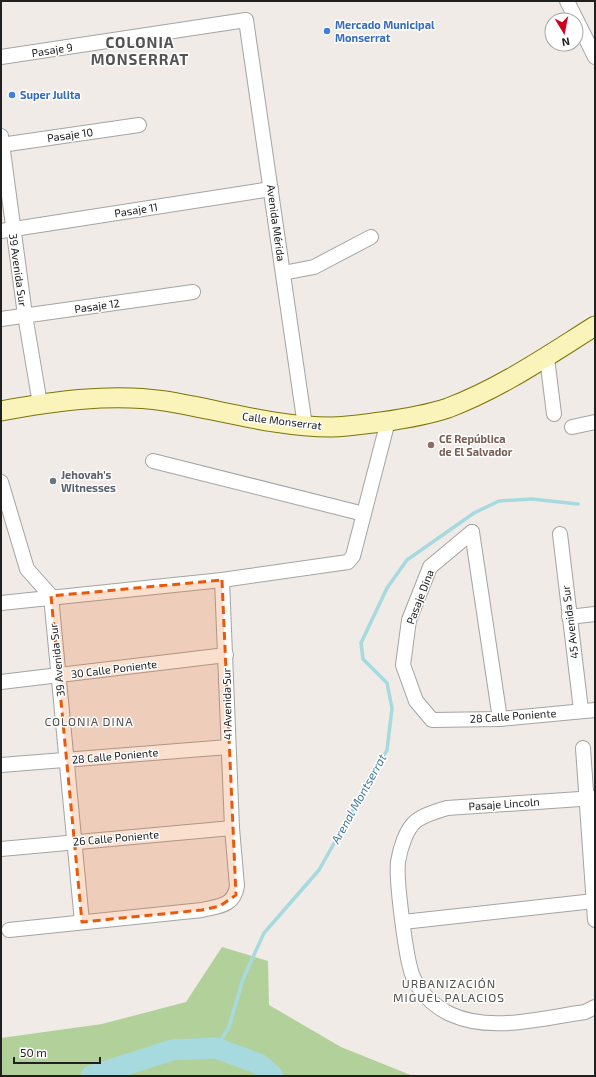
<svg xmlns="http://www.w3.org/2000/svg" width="596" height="1077" font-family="'Exo 2',sans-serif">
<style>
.forest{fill:#b2d09a}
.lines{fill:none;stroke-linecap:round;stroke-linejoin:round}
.stream{stroke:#a6dade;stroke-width:3.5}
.river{stroke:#a6dade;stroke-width:21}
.street-casing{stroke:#a4a4a4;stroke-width:16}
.secondary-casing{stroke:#7a7504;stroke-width:21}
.street{stroke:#fff;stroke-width:14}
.secondary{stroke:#faf4ba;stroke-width:19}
.marked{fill:#e8590c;fill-opacity:0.2;stroke:#e8590c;stroke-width:3;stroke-dasharray:8 5;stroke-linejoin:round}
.shop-dot{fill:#3f7fe0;stroke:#fff;stroke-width:1.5}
.education-dot{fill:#8d6e63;stroke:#fff;stroke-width:1.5}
.worship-dot{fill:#6b7280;stroke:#fff;stroke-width:1.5}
.labels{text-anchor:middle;stroke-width:3;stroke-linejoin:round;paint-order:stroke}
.shop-label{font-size:11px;font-weight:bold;fill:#366cbe;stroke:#fff;text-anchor:start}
.street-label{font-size:11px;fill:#202020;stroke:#fff}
.education-label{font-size:11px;font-weight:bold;fill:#785e54;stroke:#fff;text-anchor:start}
.worship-label{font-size:11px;font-weight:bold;fill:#5b616d;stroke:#fff;text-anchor:start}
.neighbourhood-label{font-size:12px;letter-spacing:1px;fill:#535353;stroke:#fff}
.water-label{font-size:12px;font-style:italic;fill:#417a99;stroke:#fff}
.district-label{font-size:15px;font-weight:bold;letter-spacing:1px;fill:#535353;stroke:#fff}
</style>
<rect width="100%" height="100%" fill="#f0ebe6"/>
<path class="forest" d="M222,947L268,961L269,1005L341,1047L413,1076H1V1038L102,1024L186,1002Z"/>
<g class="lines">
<path class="stream" d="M216,1048L229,1027L243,979L264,933L319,870L387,750L392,708L387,683L363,659L361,643L387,588L407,560L474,513L499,501L532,499L578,504"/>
<path class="river" d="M91,1076L172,1050L216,1048L259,1064L273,1076"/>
<defs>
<g id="street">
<path d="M567,1L595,57"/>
<path d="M1,57L246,20L305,426"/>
<path d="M1,136L25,315L40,404"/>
<path d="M1,145L139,125"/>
<path d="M1,231L271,189"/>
<path d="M283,273L314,267L371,237"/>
<path d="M1,319L193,292"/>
<path d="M547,358L554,414"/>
<path d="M572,427L595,422"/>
<path d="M153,461L364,514"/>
<path d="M1,482L27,569L51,596L82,922"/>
<path d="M472,532L430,567L409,620L403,665L416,701L432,720L500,719L595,710"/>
<path d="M472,532L500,719"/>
<path d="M560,534L581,710"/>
<path d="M1,603L222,580L348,562L353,556L388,421"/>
<path d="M569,617L595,614"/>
<path d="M1,682L226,655"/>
<path d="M583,748L595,920"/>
<path d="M1,765L228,747"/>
<path d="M595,798L447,808C437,811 425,814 416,821C406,829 400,849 398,862C396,879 406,964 414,979C422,995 434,1006 450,1014C491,1033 542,1018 585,1012L595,1007"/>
<path d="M1,849L232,828"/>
<path d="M403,922L594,901"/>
<path d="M9,930L202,910C219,906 234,906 237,886L232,828L222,580"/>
</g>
<path id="secondary" d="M1,411C54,401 111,393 165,401C221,410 275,427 331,427C348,427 365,424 381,422C403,419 427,415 448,408C501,388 547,356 595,326"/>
</defs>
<use href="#street" class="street-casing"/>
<use href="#secondary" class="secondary-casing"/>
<use href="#street" class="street"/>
<use href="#secondary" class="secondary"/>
</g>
<path class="marked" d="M222,580L236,895L220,906L202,910L82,922L51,596Z"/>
<g class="shop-dot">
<circle cx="327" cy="31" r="4"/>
<circle cx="12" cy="95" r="4"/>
</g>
<circle class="education-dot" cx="431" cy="445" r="4"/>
<circle class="worship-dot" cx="53" cy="481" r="4"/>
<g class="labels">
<g class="shop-label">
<text x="335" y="29">Mercado Municipal<tspan x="335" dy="13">Monserrat</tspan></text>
<text x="20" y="99">Super Julita</text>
</g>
<g class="street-label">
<text transform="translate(52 50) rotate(-9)" y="4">Pasaje 9</text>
<text transform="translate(70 135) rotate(-8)" y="4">Pasaje 10</text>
<text transform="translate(136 210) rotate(-9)" y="4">Pasaje 11</text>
<text transform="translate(276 223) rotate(82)" y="4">Avenida Mérida</text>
<text transform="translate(18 270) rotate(82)" y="4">39 Avenida Sur</text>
<text transform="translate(97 306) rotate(-8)" y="4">Pasaje 12</text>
<text transform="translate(282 421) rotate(7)" y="4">Calle Monserrat</text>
<text transform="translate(420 597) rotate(-69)" y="4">Pasaje Dina</text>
<text transform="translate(570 622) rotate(-97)" y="4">45 Avenida Sur</text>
<text transform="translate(57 660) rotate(-96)" y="4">39 Avenida Sur</text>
<text transform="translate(114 669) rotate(-7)" y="4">30 Calle Poniente</text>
<text transform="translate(227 704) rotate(-91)" y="4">41 Avenida Sur</text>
<text transform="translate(513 716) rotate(-4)" y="4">28 Calle Poniente</text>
<text transform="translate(115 756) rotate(-5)" y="4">28 Calle Poniente</text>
<text transform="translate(504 804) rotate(-4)" y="4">Pasaje Lincoln</text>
<text transform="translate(116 838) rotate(-5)" y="4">26 Calle Poniente</text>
</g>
<g class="education-label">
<text x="439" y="443">CE República<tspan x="439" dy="13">de El Salvador</tspan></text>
</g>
<g class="worship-label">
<text x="61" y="479">Jehovah's<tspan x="61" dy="13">Witnesses</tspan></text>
</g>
<g class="neighbourhood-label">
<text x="89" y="726">COLONIA DINA</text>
<text x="449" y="988">URBANIZACIÓN<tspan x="449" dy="14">MIGUEL PALACIOS</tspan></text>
</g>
<g class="water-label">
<text transform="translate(359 799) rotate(-61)" y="4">Arenal Montserrat</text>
</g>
<g class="district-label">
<text x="140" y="48">COLONIA<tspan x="140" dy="17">MONSERRAT</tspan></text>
</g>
</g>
<rect width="596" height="1077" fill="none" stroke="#202020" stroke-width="4"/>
<g transform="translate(564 32) rotate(170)"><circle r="19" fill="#ffffff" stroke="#a6a6a6"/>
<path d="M0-3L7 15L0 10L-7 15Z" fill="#cf001e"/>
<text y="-6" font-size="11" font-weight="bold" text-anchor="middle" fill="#202020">N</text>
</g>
<path d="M14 1057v6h86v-6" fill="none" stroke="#202020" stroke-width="2"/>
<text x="20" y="1057" font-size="12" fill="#202020" stroke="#ffffff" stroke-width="3" paint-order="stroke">50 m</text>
</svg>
